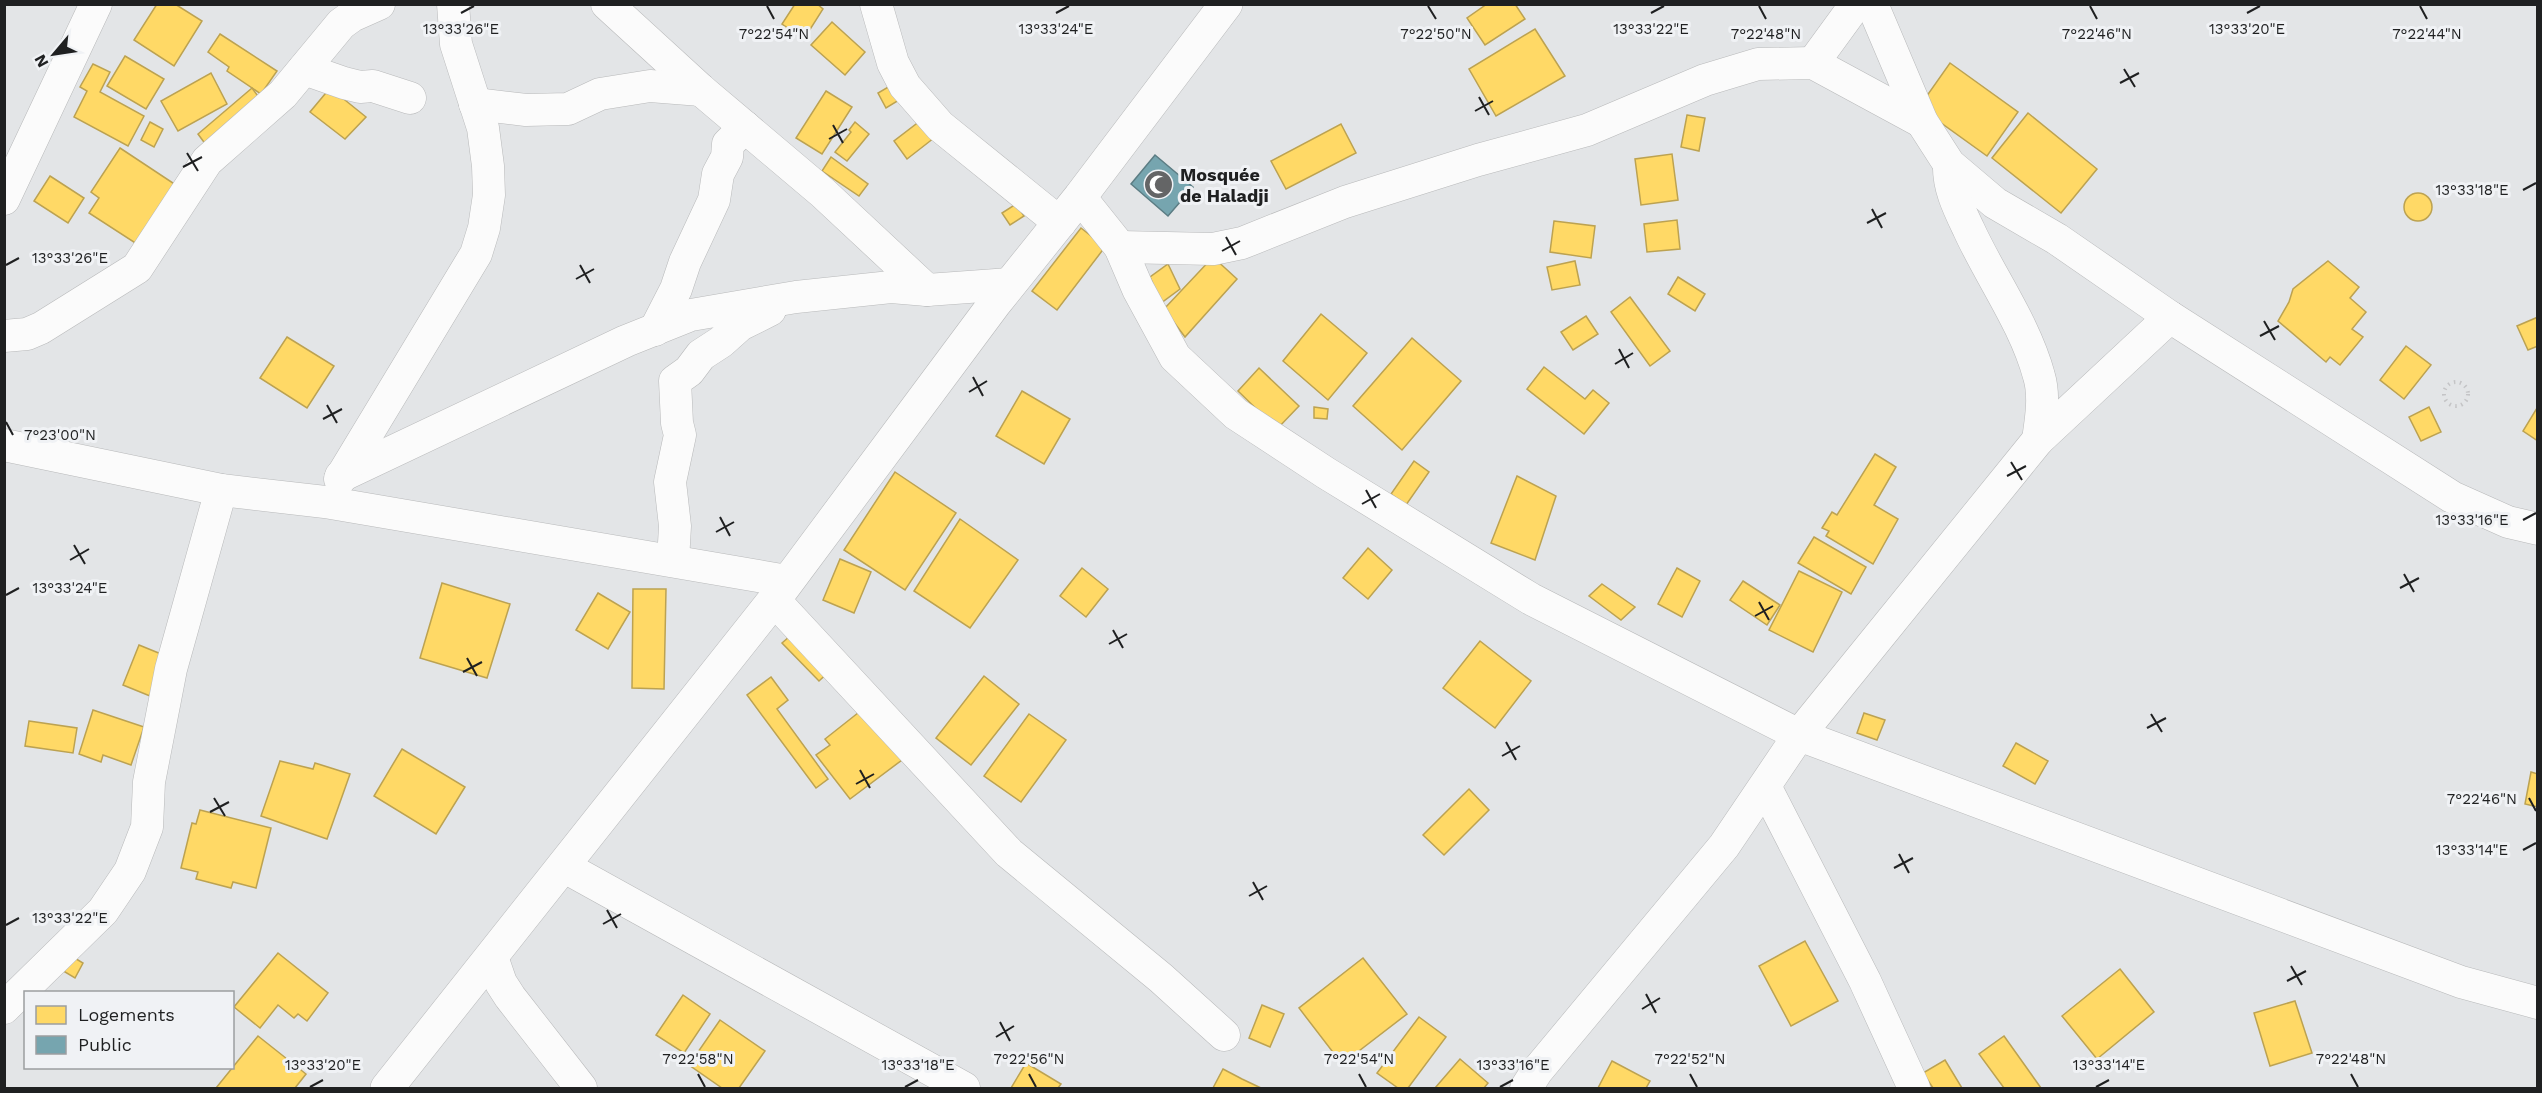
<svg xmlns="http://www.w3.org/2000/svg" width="2542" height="1093" font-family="'Work Sans',sans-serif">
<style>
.homes{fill:#ffd966;stroke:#bca251;stroke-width:1.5}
.public{fill:#76a5af;stroke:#5c7d84;stroke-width:1.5}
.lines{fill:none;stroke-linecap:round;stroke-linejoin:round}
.street-casing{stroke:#b8b9ba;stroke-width:33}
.secondary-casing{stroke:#b8b9ba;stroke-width:34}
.path{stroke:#c4c4c6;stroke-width:4;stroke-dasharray:1.5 4.5;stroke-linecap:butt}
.street{stroke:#fbfbfb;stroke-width:32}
.secondary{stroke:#fbfbfb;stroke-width:33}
.ticks{fill:none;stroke:#1f2021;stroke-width:2}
.labels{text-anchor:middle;stroke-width:6;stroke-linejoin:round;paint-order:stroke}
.poi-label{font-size:18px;font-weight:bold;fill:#1f2021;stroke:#f0f2f5;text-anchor:start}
.ticks-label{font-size:15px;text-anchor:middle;fill:#1f2021;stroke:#f0f2f5;stroke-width:6;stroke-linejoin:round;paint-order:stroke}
</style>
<rect width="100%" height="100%" fill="#e3e5e7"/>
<g class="homes">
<path d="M157,4H175L202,21L174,66L134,40Z"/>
<path d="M795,4H817L823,9L804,39L782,24Z"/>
<path d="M1487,4H1515L1525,19L1485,45L1467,18Z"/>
<path d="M832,22L865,52L845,75L811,45Z"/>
<path d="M1535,29L1565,76L1496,116L1469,69Z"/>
<path d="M220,34L277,71L261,94L227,71L229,67L208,52Z"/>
<path d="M125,56L164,79L146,109L107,86Z"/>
<path d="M1950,63L2018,112L1987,156L1919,107Z"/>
<path d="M93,64L110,72L100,92L144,116L128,146L74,117L87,91L80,87Z"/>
<path d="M211,73L227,104L178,131L161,101Z"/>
<path d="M895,83L904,97L886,108L878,93Z"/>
<path d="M252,88L265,106L209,149L198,134Z"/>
<path d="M330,88L366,117L345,139L310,112Z"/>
<path d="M826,91L852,107L822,154L796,138Z"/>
<path d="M2028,113L2097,169L2061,213L1992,158Z"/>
<path d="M1687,115L1705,118L1699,151L1681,147Z"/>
<path d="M920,121L934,138L907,159L894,141Z"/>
<path d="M150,122L163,129L154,147L141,140Z"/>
<path d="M855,122L869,134L847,161L835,152L851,132L849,130Z"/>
<path d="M1341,124L1356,153L1286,189L1271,161Z"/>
<path d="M120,148L182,189L143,248L89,213L99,198L91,192Z"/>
<path d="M1672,154L1678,200L1641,205L1635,159Z"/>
<path d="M831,157L868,184L859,196L822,171Z"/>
<path d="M50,176L84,198L68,223L34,201Z"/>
<circle cx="2418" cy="207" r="14"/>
<path d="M1016,204L1024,216L1010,225L1002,213Z"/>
<path d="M1677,220L1680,249L1647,252L1644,224Z"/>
<path d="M1554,221L1595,226L1591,258L1550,252Z"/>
<path d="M1081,228L1105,247L1057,310L1032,291Z"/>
<path d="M1213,257L1237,279L1185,337L1164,309Z"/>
<path d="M1575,261L1580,285L1552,290L1547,267Z"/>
<path d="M2328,261L2359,287L2350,298L2366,312L2352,329L2363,337L2340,365L2330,357L2326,362L2278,321L2289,302L2293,289Z"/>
<path d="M1168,264L1180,289L1161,303L1150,277Z"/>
<path d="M1678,277L1705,294L1695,311L1668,294Z"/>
<path d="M1630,297L1670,351L1650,366L1611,312Z"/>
<path d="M1321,314L1367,353L1328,400L1283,361Z"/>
<path d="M1586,316L1598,334L1573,350L1561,332Z"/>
<path d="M2538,317V346L2528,350L2517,326Z"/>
<path d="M287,337L334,366L307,408L260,378Z"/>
<path d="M1412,338L1461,381L1402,450L1353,406Z"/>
<path d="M2406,346L2431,365L2404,399L2380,380Z"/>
<path d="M1544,367L1585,399L1593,390L1609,403L1584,434L1527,389Z"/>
<path d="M1259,368L1299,406L1277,429L1238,391Z"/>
<path d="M1022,391L1070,419L1044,464L996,436Z"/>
<path d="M1314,407L1328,409L1327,419L1314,418Z"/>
<path d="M2429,407L2441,432L2421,441L2409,417Z"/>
<path d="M2537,408H2538V441L2523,431Z"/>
<path d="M1875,454L1896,467L1874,505L1898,519L1873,564L1826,536L1829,531L1822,528L1832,512L1837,515Z"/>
<path d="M1414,461L1429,472L1406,505L1391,494Z"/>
<path d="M895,472L956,513L905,590L844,550Z"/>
<path d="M1517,476L1556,496L1535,560L1491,543Z"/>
<path d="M960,519L1018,560L970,628L914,591Z"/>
<path d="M1814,537L1866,567L1851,594L1798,563Z"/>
<path d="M1368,548L1392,570L1368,599L1343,578Z"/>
<path d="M840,559L871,572L854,613L823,600Z"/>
<path d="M1082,568L1108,589L1086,617L1060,596Z"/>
<path d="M1677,568L1700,581L1682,617L1658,604Z"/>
<path d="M1799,571L1842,592L1813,652L1769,630Z"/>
<path d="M1743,581L1780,605L1767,625L1730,600Z"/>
<path d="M442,583L510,604L487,678L420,658Z"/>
<path d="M1602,584L1635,607L1621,620L1589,596Z"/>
<path d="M633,589H666L664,689L632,688Z"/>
<path d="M598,593L630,612L608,649L576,630Z"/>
<path d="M797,630L833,668L819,681L782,643Z"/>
<path d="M1480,641L1531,681L1495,728L1443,688Z"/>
<path d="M139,645L166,656L150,696L123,685Z"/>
<path d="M984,676L1019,704L971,765L936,738Z"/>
<path d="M771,677L788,700L777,709L828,779L816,788L747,695Z"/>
<path d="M863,709L902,760L850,799L816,755L830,745L825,739Z"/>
<path d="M93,710L144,727L131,765L103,755L101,762L79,754Z"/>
<path d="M1864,713L1885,720L1877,740L1857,733Z"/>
<path d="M1029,714L1066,740L1021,802L984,776Z"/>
<path d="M29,721L77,728L73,753L25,746Z"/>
<path d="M2016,743L2048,761L2035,784L2003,766Z"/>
<path d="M402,749L465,787L436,834L374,796Z"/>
<path d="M280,761L313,769L315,763L350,774L327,839L261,816Z"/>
<path d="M2531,772L2538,774V807L2525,804Z"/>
<path d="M1469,789L1489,810L1444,855L1423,835Z"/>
<path d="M200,810L271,828L256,888L233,882L231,888L196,879L198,872L181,868L192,823L196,824Z"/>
<path d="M1805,941L1838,1001L1791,1026L1759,966Z"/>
<path d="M278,953L328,993L307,1021L298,1014L294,1018L278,1005L260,1028L234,1007Z"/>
<path d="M68,954L83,963L75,978L60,969Z"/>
<path d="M1363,958L1407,1014L1342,1064L1299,1008Z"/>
<path d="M2120,969L2154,1012L2097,1059L2062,1016Z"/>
<path d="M683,995L710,1014L684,1053L656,1035Z"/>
<path d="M2295,1001L2312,1053L2270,1066L2254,1013Z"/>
<path d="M1262,1005L1284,1014L1270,1047L1249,1038Z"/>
<path d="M1419,1017L1446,1037L1408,1088H1398L1377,1073Z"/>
<path d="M720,1020L765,1051L739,1088H722L689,1065Z"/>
<path d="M258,1036L306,1074L295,1088H216Z"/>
<path d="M2004,1036L2041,1088H2004L1979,1054Z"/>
<path d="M1460,1059L1488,1083L1484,1088H1435Z"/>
<path d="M1945,1060L1962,1088H1933L1923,1073Z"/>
<path d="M1612,1061L1650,1081L1646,1088H1598Z"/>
<path d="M1026,1063L1061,1084L1058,1088H1011Z"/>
<path d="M1223,1069L1242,1079L1261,1088H1213Z"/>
</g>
<path class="public" d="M1155,155L1193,187L1168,216L1131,184Z"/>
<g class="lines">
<defs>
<g id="street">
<path d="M607,4L701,90L823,193L927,290"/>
<path d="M876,4L893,63L905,86L940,126L1060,223"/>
<path d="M1872,4L1922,122L1949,164L1995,203L2057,239L2170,317L2452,497L2508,522L2538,529"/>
<path d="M1813,63L1856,4"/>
<path d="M304,69L344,83L360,87L373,86L410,98"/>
<path d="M475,104L526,110L568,109L600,94L650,86L701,90"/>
<path d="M1949,164C1948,188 1959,209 1969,230C1991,278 2025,324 2039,376C2045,396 2041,419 2038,440"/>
<path d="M1080,197L1120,247L1138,289L1175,357L1236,414L1326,473L1531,599L1799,735L2461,982L2538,1003"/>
<path d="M4,199L96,4"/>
<path d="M1120,247L1213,249L1242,243L1345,202L1478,160L1587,130L1705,80L1758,64L1813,63L1922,122"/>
<path d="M655,330L676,289L685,262L714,200L718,174L727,157L728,144L745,127"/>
<path d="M4,336L27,334L41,328L137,268L207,161L283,94L341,24L352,16L379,4"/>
<path d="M4,445L221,490L325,502L787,581"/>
<path d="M341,476L626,341L691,315L796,297L891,287L927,290L1010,284"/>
<path d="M340,479L476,254L484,228L489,195L488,166L483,128L456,44L453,4"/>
<path d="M673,561L675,526L670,482L680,435L677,423L675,381L689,371L701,355L721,342L740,325L770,310"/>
<path d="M774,600L1009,853L1161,978L1224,1035"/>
<path d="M1766,788L1865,981L1914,1088"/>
<path d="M563,866L964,1088"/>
<path d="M492,957L501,983L510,997L581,1088"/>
<path d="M4,1008L103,911L130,871L147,827L149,782L171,669L221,490"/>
<path d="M1526,1088L1537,1071L1724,846L1799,735L2038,440L2170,317"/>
</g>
<path id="secondary" d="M387,1088L774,600L995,303L1080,197L1226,4"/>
</defs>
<use href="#street" class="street-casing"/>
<use href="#secondary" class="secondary-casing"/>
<circle class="path" cx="2456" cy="394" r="12"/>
<use href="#street" class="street"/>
<use href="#secondary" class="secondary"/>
</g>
<path class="ticks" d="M767,6L774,19M1428,6L1436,19M1759,6L1766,19M2090,6L2097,19M2420,6L2427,19M461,13L474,6M1056,13L1069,6M1651,13L1664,6M2247,13L2260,6M2124,69L2135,87M2120,83L2139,73M1479,97L1489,115M1475,111L1493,101M833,125L843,143M829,139L847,129M187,153L198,171M183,167L202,157M2523,190L2536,183M1872,209L1882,228M1867,223L1886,213M1226,237L1236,255M1222,251L1240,241M6,265L19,258M580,265L590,283M576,279L594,269M2264,321L2275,340M2260,336L2279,326M1619,349L1629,368M1615,364L1633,353M973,377L983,396M969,392L987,381M327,405L337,423M323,419L342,409M6,422L13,435M2011,462L2022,480M2007,476L2026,466M1366,490L1376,508M1362,504L1380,494M720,517L730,536M2523,520L2536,513M716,532L734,522M74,545L85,564M70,560L89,549M2404,574L2414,592M2400,588L2419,578M6,595L19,588M1759,602L1769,620M1755,616L1773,606M1113,630L1123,648M1109,644L1127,634M467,658L477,676M463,672L482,662M2151,714L2162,732M2147,728L2166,718M1506,742L1516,760M1502,756L1520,746M860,770L870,788M856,784L874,774M214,798L225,816M2529,798L2536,811M210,812L229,802M2523,850L2536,843M1899,854L1909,873M1894,868L1913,858M1253,882L1263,900M1249,896L1267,886M607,910L617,928M603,924L621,914M6,925L19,918M2291,966L2302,985M2287,981L2306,971M1646,994L1656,1013M1642,1009L1660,998M1000,1022L1010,1041M996,1037L1014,1026M698,1074L705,1087M1029,1074L1036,1087M1359,1074L1366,1087M1690,1074L1697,1087M2351,1074L2358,1087M310,1087L323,1080M905,1087L918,1080M1500,1087L1513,1080M2096,1087L2109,1080"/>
<defs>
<symbol id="mosque-disc" viewBox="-11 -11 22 22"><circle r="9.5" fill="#646566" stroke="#f0f2f5"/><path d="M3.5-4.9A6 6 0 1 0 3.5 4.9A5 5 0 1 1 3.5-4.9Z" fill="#fff"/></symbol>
</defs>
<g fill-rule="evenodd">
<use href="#mosque-disc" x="1142" y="168" width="33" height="33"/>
</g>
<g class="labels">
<g class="poi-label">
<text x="1180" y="181">Mosquée<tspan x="1180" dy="21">de Haladji</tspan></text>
</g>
</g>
<g class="ticks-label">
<text x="461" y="34">13°33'26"E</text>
<text x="1056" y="34">13°33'24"E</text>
<text x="1651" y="34">13°33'22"E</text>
<text x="2247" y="34">13°33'20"E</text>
<text x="774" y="39">7°22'54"N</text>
<text x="1436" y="39">7°22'50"N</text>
<text x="1766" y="39">7°22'48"N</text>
<text x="2097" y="39">7°22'46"N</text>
<text x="2427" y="39">7°22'44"N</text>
<text x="2472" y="195">13°33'18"E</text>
<text x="70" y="263">13°33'26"E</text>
<text x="60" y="440">7°23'00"N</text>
<text x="2472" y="525">13°33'16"E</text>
<text x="70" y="593">13°33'24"E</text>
<text x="2482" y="804">7°22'46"N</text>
<text x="2472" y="855">13°33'14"E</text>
<text x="70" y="923">13°33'22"E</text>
<text x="698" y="1064">7°22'58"N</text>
<text x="1029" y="1064">7°22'56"N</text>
<text x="1359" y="1064">7°22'54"N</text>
<text x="1690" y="1064">7°22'52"N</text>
<text x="2351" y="1064">7°22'48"N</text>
<text x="323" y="1070">13°33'20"E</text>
<text x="918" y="1070">13°33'18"E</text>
<text x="1513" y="1070">13°33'16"E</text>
<text x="2109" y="1070">13°33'14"E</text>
</g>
<rect width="2542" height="1093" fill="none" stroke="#1f2021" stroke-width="12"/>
<rect x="24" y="991" width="210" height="78" fill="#f0f2f5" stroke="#9c9ea0" stroke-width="1.5"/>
<rect x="36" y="1006" width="30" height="18" fill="#ffd966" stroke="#9c9ea0" stroke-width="1.5"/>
<text x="78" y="1021" font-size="18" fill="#1f2021">Logements</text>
<rect x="36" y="1036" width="30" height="18" fill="#76a5af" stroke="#9c9ea0" stroke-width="1.5"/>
<text x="78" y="1051" font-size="18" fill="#1f2021">Public</text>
<g transform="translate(54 54) rotate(241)" stroke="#f0f2f5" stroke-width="4.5" paint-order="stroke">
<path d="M0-4.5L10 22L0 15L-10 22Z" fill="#1f2021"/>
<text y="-9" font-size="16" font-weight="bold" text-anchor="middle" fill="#1f2021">N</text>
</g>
</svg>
